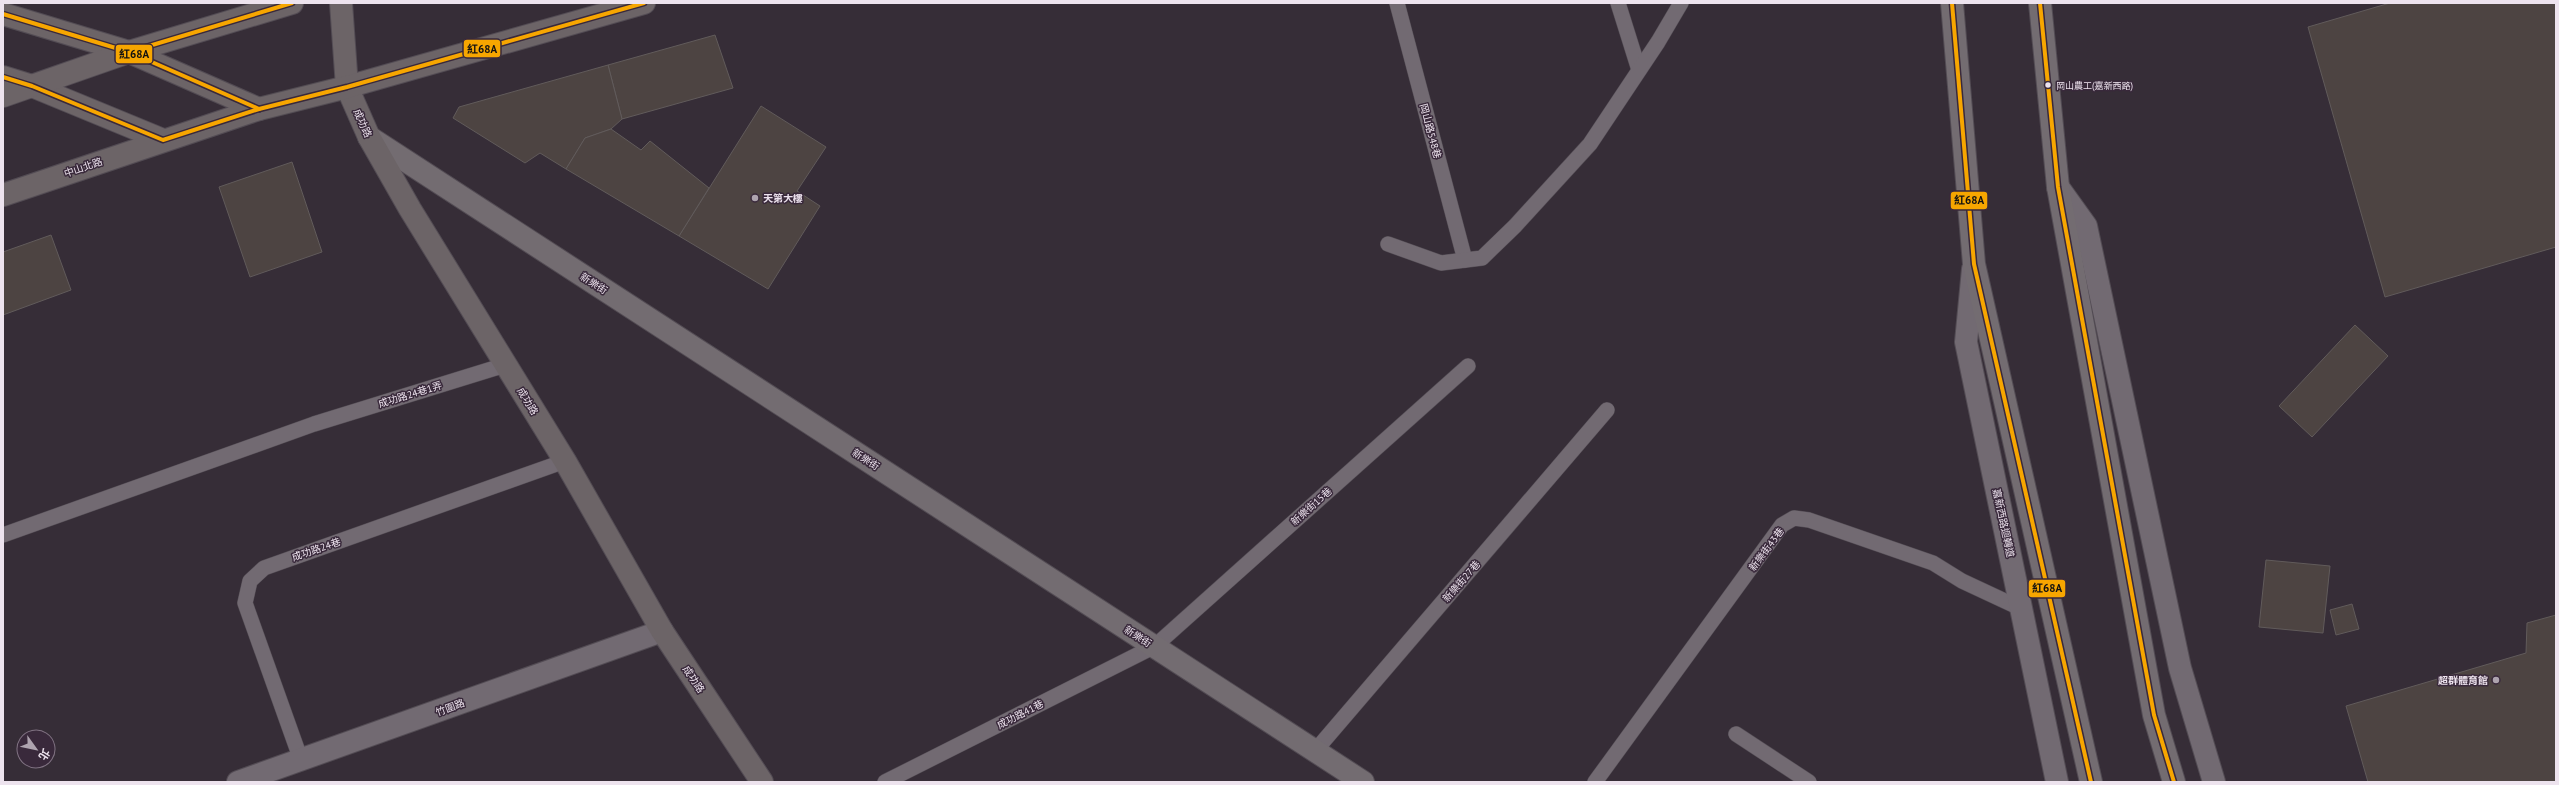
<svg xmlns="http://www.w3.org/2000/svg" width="2559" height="785" font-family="'PT Sans','Noto Sans TC',sans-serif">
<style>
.building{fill:#4d4442;stroke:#615b5b}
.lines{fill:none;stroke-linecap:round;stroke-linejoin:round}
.lane-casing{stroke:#534c54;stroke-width:16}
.street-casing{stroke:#534c54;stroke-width:24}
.secondary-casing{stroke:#534c54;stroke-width:24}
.primary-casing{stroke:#534c54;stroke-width:24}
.lane{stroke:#726a72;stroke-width:15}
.street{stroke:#726a72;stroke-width:22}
.secondary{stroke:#736c71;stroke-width:22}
.primary{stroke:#6c6467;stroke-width:22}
.bus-1-casing{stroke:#39293b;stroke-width:7}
.bus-1{stroke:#f7a600;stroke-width:4}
.bus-dot{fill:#ede3ee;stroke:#39293b;stroke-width:1.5}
.poi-dot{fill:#ada3ae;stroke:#39293b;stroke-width:1.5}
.labels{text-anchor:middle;stroke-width:3;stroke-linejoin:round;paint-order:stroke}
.bus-label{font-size:9px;fill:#ede3ee;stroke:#39293b;text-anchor:start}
.street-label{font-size:10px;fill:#ede3ee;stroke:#39293b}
.poi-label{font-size:10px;font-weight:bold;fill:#ede3ee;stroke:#39293b;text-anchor:start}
.line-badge{stroke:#39293b;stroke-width:1.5}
.pale-badge-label{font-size:11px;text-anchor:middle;font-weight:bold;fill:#111}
</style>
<rect width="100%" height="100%" fill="#362d37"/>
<g class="building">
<path d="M2390,3H2556V247L2385,297L2308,27Z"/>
<path d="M715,35L733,88L622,119L608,65Z"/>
<path d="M608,65L622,119L611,129L585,138L566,169L540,153L525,163L453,118L459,107Z"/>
<path d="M761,106L826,147L797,191L820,206L768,289L679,236Z"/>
<path d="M611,129L641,150L650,141L709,188L679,236L566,169L585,138Z"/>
<path d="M292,162L322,252L250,277L219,187Z"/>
<path d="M51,235L71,290L3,315V252Z"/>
<path d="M2355,325L2388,356L2312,437L2279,406Z"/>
<path d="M2266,560L2330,566L2323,633L2259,627Z"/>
<path d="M2352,604L2359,629L2336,635L2330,610Z"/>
<path d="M2556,615V782H2368L2346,706L2526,653L2527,623Z"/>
</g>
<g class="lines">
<defs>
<g id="lane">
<path d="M1397,3L1465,260"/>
<path d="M1618,3L1639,70"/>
<path d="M1388,244L1441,263L1482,258L1515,226L1590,144L1658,42L1681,3"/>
<path d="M3,535L314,424L505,365"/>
<path d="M1736,734L1809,782"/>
<path d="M1315,751L1607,410"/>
<path d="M301,760L245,603L250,581L264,568L565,461"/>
<path d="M885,782L1155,646L1468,366"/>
<path d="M1595,782L1782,525L1794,518L1809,520L1933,563L1962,581L2022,609"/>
</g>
<g id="street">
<path d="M2058,187L2086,226L2180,668L2214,782"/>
<path d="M1973,269L1966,342L2057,782"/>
<path d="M238,782L662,631"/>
</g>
<g id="secondary">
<path d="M1952,3L1974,264L2091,782"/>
<path d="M2040,3L2058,187L2154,715L2174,782"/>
<path d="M369,137L1363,782"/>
</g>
<g id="primary">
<path d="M341,3L347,87L369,137L410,209L565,461L662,631L762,782"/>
<path d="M3,14L129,52L259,109"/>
<path d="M3,77L32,86L163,140"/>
<path d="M3,96L129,52L292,3"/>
<path d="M3,195L259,109L347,87L644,3"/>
</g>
</defs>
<use href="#lane" class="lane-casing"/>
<use href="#street" class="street-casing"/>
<use href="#secondary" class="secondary-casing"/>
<use href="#primary" class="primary-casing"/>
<use href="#lane" class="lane"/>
<use href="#street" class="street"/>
<use href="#secondary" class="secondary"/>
<use href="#primary" class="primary"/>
<defs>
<g id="bus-1">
<path d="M1952,3L1974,264L2091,782"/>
<path d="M2040,3L2058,187L2154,715L2174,782"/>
<path d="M3,14L129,52L259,109"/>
<path d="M129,52L292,3"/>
<path d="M3,77L32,86L163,140L259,109L347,87L644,3"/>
</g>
</defs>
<use href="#bus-1" class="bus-1-casing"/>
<use href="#bus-1" class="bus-1"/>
</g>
<circle class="bus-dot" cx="2048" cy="85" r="3.5"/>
<g class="poi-dot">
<circle cx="755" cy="198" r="4"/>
<circle cx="2496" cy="680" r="4"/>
</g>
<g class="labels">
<g class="bus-label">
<text x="2056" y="89">岡山農工(嘉新西路)</text>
</g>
<g class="street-label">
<text transform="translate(363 123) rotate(66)" y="4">成功路</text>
<text transform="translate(1431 131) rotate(75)" y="4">岡山路548巷</text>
<text transform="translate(83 167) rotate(-19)" y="4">中山北路</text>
<text transform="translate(594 283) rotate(33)" y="4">新樂街</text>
<text transform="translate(410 394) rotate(-17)" y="4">成功路24巷1弄</text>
<text transform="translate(528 401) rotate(59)" y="4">成功路</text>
<text transform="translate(866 459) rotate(33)" y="4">新樂街</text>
<text transform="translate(1311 506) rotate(-42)" y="4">新樂街15巷</text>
<text transform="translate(2004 523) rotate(78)" y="4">嘉新西路迴轉道</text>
<text transform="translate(316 549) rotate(-19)" y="4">成功路24巷</text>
<text transform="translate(1766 549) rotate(-53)" y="4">新樂街43巷</text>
<text transform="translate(1461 581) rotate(-49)" y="4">新樂街27巷</text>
<text transform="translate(1138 636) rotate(33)" y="4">新樂街</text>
<text transform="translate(694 679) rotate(56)" y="4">成功路</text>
<text transform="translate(450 707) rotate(-20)" y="4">竹圍路</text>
<text transform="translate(1020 714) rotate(-27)" y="4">成功路41巷</text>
</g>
<g class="poi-label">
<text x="763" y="202">天第大樓</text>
<text x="2488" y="684" text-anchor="end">超群體育館</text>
</g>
</g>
<g class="line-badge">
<rect x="463" y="39" width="38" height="19" rx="4" fill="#f7a600"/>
<rect x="115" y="44" width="38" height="20" rx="4" fill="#f7a600"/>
<rect x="1950" y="191" width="38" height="19" rx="4" fill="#f7a600"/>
<rect x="2028" y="579" width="38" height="19" rx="4" fill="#f7a600"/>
</g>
<g class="pale-badge-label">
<text x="482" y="53">紅68A</text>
<text x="134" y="58">紅68A</text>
<text x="1969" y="204">紅68A</text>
<text x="2047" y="592">紅68A</text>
</g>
<rect width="2559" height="785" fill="none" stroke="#ede3ee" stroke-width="8"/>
<g transform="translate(36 749) rotate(123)"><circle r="19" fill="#39293b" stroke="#817383"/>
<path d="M0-3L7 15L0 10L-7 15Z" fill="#ada3ae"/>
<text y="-6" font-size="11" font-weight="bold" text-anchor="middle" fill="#ede3ee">北</text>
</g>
</svg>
